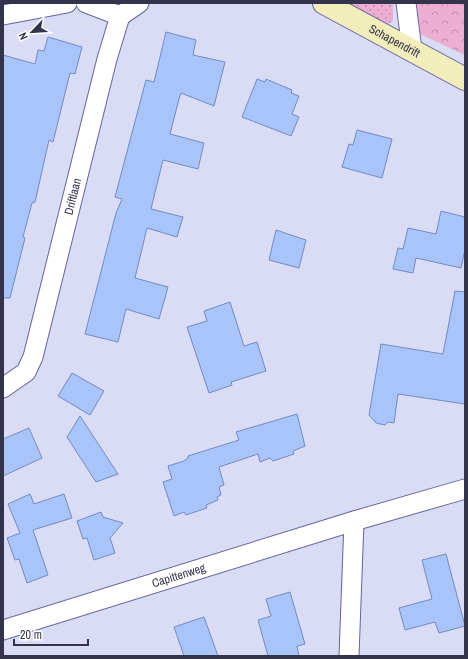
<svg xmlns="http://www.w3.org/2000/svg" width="468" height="659" font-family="'Archivo Narrow',sans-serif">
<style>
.green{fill:url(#green-dots)}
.forest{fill:url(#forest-crowns)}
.building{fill:#a9c4f9;stroke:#718cc3}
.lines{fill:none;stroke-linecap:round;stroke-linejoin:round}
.street-casing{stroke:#66659e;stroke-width:21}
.secondary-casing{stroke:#66659e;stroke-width:24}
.street{stroke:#fff;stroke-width:19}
.secondary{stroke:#f2eebc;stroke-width:22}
.labels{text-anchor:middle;stroke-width:4;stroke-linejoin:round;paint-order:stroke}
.street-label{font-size:12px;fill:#33334c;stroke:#fff}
</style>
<defs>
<pattern id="green-dots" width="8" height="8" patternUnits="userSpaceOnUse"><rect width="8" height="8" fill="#ecaed2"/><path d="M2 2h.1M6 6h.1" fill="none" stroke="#c08ead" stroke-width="1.8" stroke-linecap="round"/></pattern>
<pattern id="forest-crowns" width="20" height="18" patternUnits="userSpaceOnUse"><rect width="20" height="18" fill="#ecaed2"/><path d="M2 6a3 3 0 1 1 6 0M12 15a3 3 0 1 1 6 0" fill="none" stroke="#c08ead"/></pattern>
</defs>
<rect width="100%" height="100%" fill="#dadbf5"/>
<path class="green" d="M346,3H393V21L386,25Z"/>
<path class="forest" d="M415,3H465V55L420,34Z"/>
<g class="building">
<path d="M166,32L196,40L193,55L225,62L214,106L181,93L179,99L170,134L204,143L198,169L163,160L151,209L183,217L177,237L147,228L135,278L168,287L159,319L126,309L118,342L85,334L116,213L122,199L115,197L146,80L154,82Z"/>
<path d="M48,37L82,47L75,74L70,73L53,142L49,140L35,202L32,203L23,237L25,238L10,298H3V55L35,64L38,50L44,51Z"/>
<path d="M257,79L265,82L266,79L292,90L291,93L299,96L292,114L299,117L291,136L242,117Z"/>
<path d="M357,130L392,139L382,178L342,167L349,144L353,145Z"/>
<path d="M441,211L465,217V249L461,268L416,258L413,273L393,269L398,248L403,249L408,228L436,234Z"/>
<path d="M276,230L306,240L299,268L269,260Z"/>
<path d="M455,291L465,292V404L398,394L394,423L388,422L385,425L376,423L369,415L381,344L443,354Z"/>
<path d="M230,302L244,346L257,342L266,371L231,382L232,385L209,393L187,327L207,321L204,311Z"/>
<path d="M72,373L104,391L90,415L58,396Z"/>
<path d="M297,414L305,446L293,451L294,454L273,461L270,458L260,462L258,454L219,467L224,485L219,487L221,495L217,497L218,500L206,505L207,508L186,515L184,512L174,516L163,482L172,479L168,466L184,461L188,458V456L239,440L236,432Z"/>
<path d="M80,416L118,474L96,482L67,437Z"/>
<path d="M29,428L42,458L3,476V439Z"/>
<path d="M30,494L34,504L64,494L72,518L33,530L48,575L27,583L19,559L15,560L7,538L20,533L8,504Z"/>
<path d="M101,512L103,517L123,523L110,538L115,553L94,560L87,538L83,539L77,521Z"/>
<path d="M446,554L465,626L439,633L435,622L405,630L399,608L432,599L422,560Z"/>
<path d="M290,592L305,644L297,646L299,656H268L258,620L271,616L266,599Z"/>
<path d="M204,617L218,656H184L174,627Z"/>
</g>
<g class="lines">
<defs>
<g id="street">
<path d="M86,3L120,16"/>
<path d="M406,3L412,50"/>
<path d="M3,15L67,3"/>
<path id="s1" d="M3,388L26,372L33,357L107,59L120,16L139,3"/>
<path id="s2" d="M3,630L354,521L465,489"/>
<path d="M349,656L354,521"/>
</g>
<g id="secondary">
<path id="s3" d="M324,3L465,79"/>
</g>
</defs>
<use href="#street" class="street-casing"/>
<use href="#secondary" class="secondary-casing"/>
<use href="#street" class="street"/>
<use href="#secondary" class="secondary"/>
</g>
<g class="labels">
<g class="street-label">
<text dy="4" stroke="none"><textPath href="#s3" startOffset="80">Schapendrift</textPath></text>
<text dy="4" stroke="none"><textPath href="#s1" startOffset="210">Driftlaan</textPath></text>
<text dy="4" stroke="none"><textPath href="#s2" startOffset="184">Capittenweg</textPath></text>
</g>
</g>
<rect width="468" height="659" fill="none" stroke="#33334c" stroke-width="8"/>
<g transform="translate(32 32) rotate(245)" stroke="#ffffff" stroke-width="3" paint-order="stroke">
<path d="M0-3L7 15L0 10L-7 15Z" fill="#33334c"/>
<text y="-6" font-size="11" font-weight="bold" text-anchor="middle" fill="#33334c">N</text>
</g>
<path d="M14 639v6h74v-6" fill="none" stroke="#33334c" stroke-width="2"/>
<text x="20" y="639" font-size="12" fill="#33334c" stroke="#ffffff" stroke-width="3" paint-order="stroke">20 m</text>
</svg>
